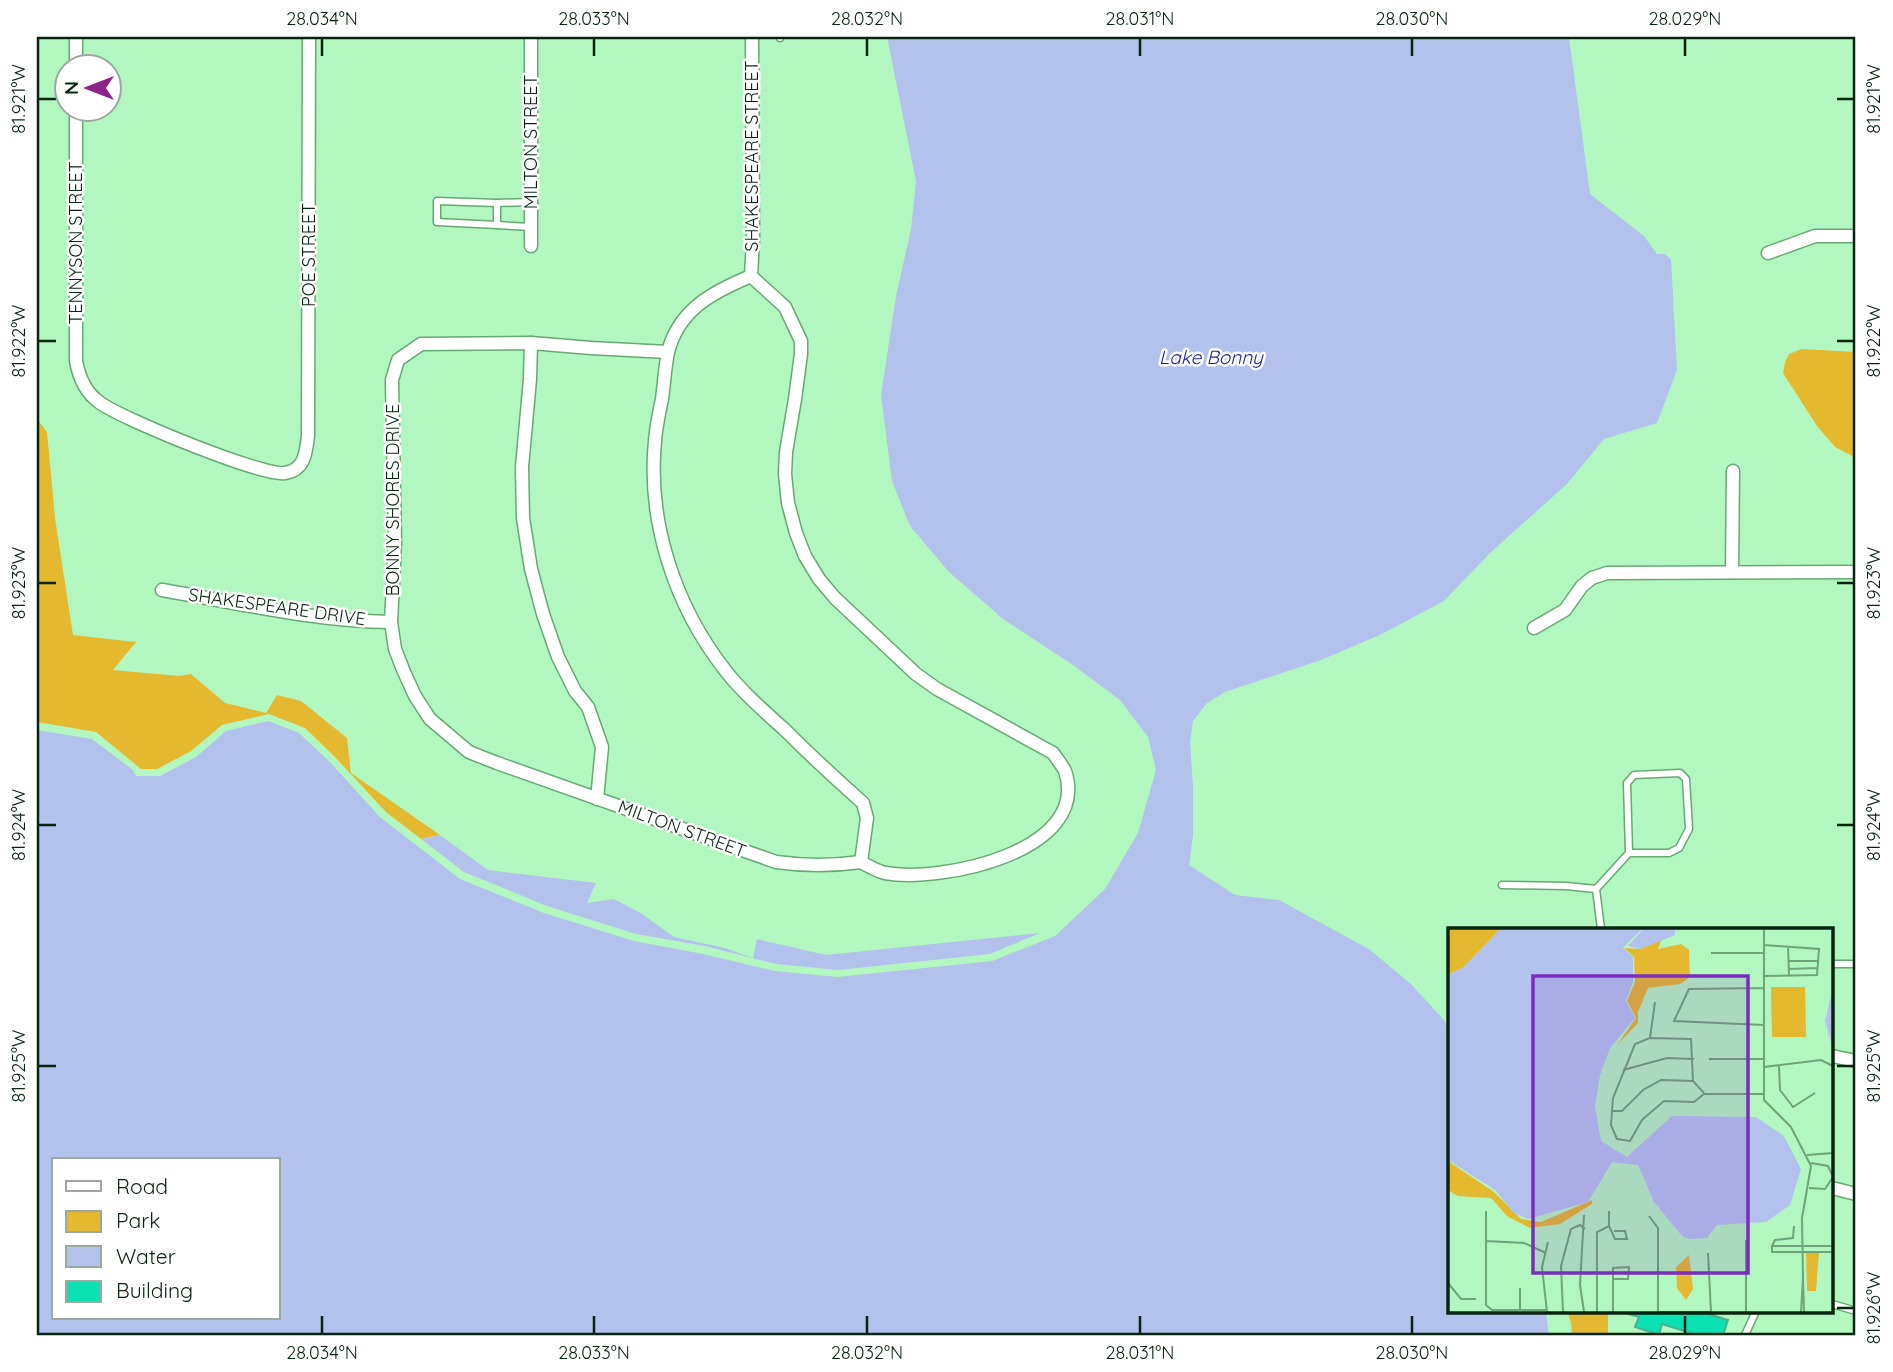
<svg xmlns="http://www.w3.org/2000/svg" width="1893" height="1372" font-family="Quicksand,sans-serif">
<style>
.green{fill:#e4b92f}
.water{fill:#b3c2ed;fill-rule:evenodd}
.building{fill:#0be1b1;stroke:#4eae90;stroke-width:2}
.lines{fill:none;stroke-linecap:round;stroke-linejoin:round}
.service-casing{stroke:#67a875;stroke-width:9}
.minor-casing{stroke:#67a875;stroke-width:15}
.service{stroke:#fff;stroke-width:6}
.minor{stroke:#fff;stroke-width:12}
.ticks{fill:none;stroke:#082410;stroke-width:2.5}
.labels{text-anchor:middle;stroke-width:5;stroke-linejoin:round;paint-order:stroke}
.street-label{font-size:18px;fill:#082410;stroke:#fff}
.water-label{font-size:19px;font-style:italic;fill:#1d229c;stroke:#fff}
.inset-road{fill:none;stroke:#6fa37a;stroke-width:2}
.view{fill:#7b2cbf;fill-opacity:0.15;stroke:#7b2cbf;stroke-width:3.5}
.inset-edge{fill:none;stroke:#082410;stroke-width:3.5}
.neatline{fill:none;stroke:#082410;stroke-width:2.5}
.ticks-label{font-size:18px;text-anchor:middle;fill:#082410}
</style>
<rect width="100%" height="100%" fill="#b3f7c0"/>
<g class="green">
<path d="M1802,349L1856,352V458L1835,447L1817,426L1783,373L1785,362L1789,354Z"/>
<path d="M37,419L47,432L55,518L73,635L136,642L113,670L179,676L191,674L225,703L266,713L277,695L301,701L347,738L351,773L440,835L421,839L386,812L335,757L305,728L269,714L222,725L191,751L157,769H141L96,732L37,722Z"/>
<path d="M1567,1311H1608V1335H1572L1571,1323Z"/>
</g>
<g class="water">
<path d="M887,37H1569L1590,194L1644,236L1657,254H1665L1671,260L1677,370L1657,423L1604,439L1567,484L1490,553L1444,601L1382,634L1321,660L1225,692L1207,703L1193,721L1190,742L1193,785V835L1189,865L1235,895L1279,900L1369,949L1411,984L1444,1020L1450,1032V1311H1546L1549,1335H37V730L92,739L133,770L136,776H160L196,757L226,731L268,721L299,733L329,761L380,817L460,879L544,913L634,941L703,954L775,971L838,977L992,961L1055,936L1105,889L1138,833L1156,770L1148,737L1120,700L1073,665L1003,619L949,572L910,526L892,481L881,395L896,296L911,229L916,181ZM54,1160H278V1318H54Z"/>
<path d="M440,835L488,870L596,883L587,903L614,899L642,914L674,937L725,948L753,958L757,939L826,955L1040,933L990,954L838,970L776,964L705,946L636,934L547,906L464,872L421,839Z"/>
</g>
<path class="building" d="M1630,1311H1699L1728,1320L1723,1335H1697L1662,1324L1659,1335L1635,1327L1639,1317L1629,1314Z"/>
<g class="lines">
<defs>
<g id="service">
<path d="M780,37V38"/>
<path d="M530,202L497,203V225L531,227"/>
<path d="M497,203L437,201V222L497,225"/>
<path d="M1502,885L1566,886L1596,889L1629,853H1669L1679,848L1689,829L1686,779L1680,773L1634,775L1627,783L1629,853"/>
<path d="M1596,889L1601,929"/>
<path d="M1832,964H1856"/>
<path d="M1832,1304L1856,1311"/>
<path d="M1745,1335L1756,1311"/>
</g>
<g id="minor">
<path d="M76,37V66"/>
<path d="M752,37L753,240L751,276L785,307L801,341V354L795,399L786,452L785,474L788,503L796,533L805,556L819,579L835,598L916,674L937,689L1053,753C1057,759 1062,765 1065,771C1092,852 940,883 885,873C877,871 868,866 861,862"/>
<path d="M76,108V361C79,377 85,392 99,402C119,418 264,477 285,473C305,470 306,452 308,436L309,37"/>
<path d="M531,246V37"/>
<path d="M1768,253L1815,236H1856"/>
<path d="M751,276C713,292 679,309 668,352C665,367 664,384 662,399C659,413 656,427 655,441C647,522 675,606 725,670C742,692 764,711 785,730C810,755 836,779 863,803L867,818L861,862"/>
<path d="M531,343L530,379L522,467L523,518L531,569L543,614L558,657L575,691L588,707L602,747L597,799"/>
<path d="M668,352L591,348L531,343L421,344L398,360L392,380L395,543L391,622L395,649L404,672L415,696L430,719L469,752L497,763L776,862C805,866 832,866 861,862"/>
<path d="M1732,572L1733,471"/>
<path d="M162,590C238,603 314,621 391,622"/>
<path d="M1534,628L1565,610L1582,586L1592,578L1607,573L1856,572"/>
<path d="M1832,1056L1856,1061"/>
<path d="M1832,1188L1856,1194"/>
</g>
</defs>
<use href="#service" class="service-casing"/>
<use href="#minor" class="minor-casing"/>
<use href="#service" class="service"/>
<use href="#minor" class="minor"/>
</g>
<path class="ticks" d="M322,38V56M594,38V56M867,38V56M1140,38V56M1412,38V56M1685,38V56M38,99H56M1837,99H1854M38,341H56M1837,341H1854M38,583H56M1837,583H1854M38,825H56M1837,825H1854M38,1066H56M1837,1066H1854M1837,1308H1854M322,1316V1334M594,1316V1334M867,1316V1334M1140,1316V1334M1412,1316V1334M1685,1316V1334"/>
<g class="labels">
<g class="street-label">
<text transform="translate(531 142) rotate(-90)" y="6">MILTON STREET</text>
<text transform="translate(752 156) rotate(-90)" y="6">SHAKESPEARE STREET</text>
<text transform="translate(76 243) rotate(-90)" y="6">TENNYSON STREET</text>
<text transform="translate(309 255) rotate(-90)" y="6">POE STREET</text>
<text transform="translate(393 500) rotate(-90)" y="6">BONNY SHORES DRIVE</text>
<text transform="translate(277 607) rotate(8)" y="6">SHAKESPEARE DRIVE</text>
<text transform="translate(682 829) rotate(20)" y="6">MILTON STREET</text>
</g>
<g class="water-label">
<text x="1211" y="364">Lake Bonny</text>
</g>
</g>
<g transform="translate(1448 928)">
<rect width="385" height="385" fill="#b3f7c0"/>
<path d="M0,1H52L16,39L0,47ZM215,8L210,21L233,16L241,22L242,49L232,56L200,60L190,84V95L169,117L188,90L179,73L187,54L186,29L176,20L192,21ZM323,59H357L358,109H324ZM0,233L46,264L73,291L93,294L144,272V276L112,296L82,300L59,288L43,270L10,268L0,262ZM358,324H371L368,363H359ZM241,327L245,361L238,372L229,360L228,339Z" fill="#e4b92f"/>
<path d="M52,1H194L175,20L185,29V54L178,73L187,90L162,120L152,147L147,179L153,213L179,229L224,188L308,189L336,208L353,241L342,277L318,294L269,297L259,310L242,311L234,308L206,274L190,237L164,234L140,274L80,291L66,285L47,262L0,232V47L16,39ZM195,1H227V7L192,21L180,18ZM385,60V121L377,93Z" fill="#b3c2ed"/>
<path class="inset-road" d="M316,1V172L343,199L363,238L354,290L355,350M316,17L371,21L369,47L316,48M340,18L341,47M263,25H316M340,33H370M340,41L370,40M316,60L241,61L226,93L316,97M202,110L207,74M261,131H316M331,138L332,162L345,179L367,165M316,139L373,132L385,138M175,142L219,130L246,131M245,153L243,111L202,110L187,116L165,170L163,197L169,211L182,213L194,192L216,173L246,174L256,166H316M165,183H174L195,162L213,152L245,153L256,165M359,227L385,225M361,260L377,261L385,249L380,238L363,235M0,261V311M38,283V377L44,382H99M161,283V298L167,311H179L177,303H166M201,288L210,300V384M298,312V384M38,313L76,315L98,325M324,318L327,312L345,310L346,298M385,318H324V324H385M260,325L263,384M165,351H180L181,339L165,340V384M0,355L13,371H28M72,382V360M99,384L94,339L100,314M115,384L113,338L123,301L132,297L137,301M136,384L132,357L136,287M149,384V304L161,298M210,384H263M353,384L355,350L356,384"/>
<path class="view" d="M85,48H300V345H85Z"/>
<rect width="385" height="385" class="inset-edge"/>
</g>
<rect width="1893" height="1372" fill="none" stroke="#ffffff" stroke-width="77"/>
<rect x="52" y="1158" width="228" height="161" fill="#ffffff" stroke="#9ca79f" stroke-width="2"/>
<rect x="66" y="1181" width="35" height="10" fill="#ffffff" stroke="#9ca79f" stroke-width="2"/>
<text x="116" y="1194" font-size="21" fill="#082410">Road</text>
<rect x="66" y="1211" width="35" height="21" fill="#e4b92f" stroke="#9ca79f" stroke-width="2"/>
<text x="116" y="1228" font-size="21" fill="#082410">Park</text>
<rect x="66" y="1246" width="35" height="21" fill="#b3c2ed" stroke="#9ca79f" stroke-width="2"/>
<text x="116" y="1264" font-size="21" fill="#082410">Water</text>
<rect x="66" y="1281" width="35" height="21" fill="#0be1b1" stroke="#9ca79f" stroke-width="2"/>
<text x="116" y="1298" font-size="21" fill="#082410">Building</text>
<g transform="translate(88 88) rotate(270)"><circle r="33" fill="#ffffff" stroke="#9ca79f" stroke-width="2"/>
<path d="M0-5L12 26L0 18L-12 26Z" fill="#8e2489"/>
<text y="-10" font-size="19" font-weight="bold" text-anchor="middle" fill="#082410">N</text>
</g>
<rect x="38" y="38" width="1816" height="1296" class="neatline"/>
<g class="ticks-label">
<text x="322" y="25">28.034°N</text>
<text x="594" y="25">28.033°N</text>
<text x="867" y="25">28.032°N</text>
<text x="1140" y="25">28.031°N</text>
<text x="1412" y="25">28.030°N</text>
<text x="1685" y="25">28.029°N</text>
<text transform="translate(1874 99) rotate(-90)" y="6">81.921°W</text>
<text transform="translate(19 99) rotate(-90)" y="6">81.921°W</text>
<text transform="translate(1874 341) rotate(-90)" y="6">81.922°W</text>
<text transform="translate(19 341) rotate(-90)" y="6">81.922°W</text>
<text transform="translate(1874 583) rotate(-90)" y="6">81.923°W</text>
<text transform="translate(19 583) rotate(-90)" y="6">81.923°W</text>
<text transform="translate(1874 825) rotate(-90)" y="6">81.924°W</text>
<text transform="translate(19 825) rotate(-90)" y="6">81.924°W</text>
<text transform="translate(1874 1066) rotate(-90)" y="6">81.925°W</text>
<text transform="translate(19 1066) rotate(-90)" y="6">81.925°W</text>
<text transform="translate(1874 1308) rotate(-90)" y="6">81.926°W</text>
<text x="322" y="1359">28.034°N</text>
<text x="594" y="1359">28.033°N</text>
<text x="867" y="1359">28.032°N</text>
<text x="1140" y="1359">28.031°N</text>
<text x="1412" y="1359">28.030°N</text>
<text x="1685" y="1359">28.029°N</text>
</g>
</svg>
